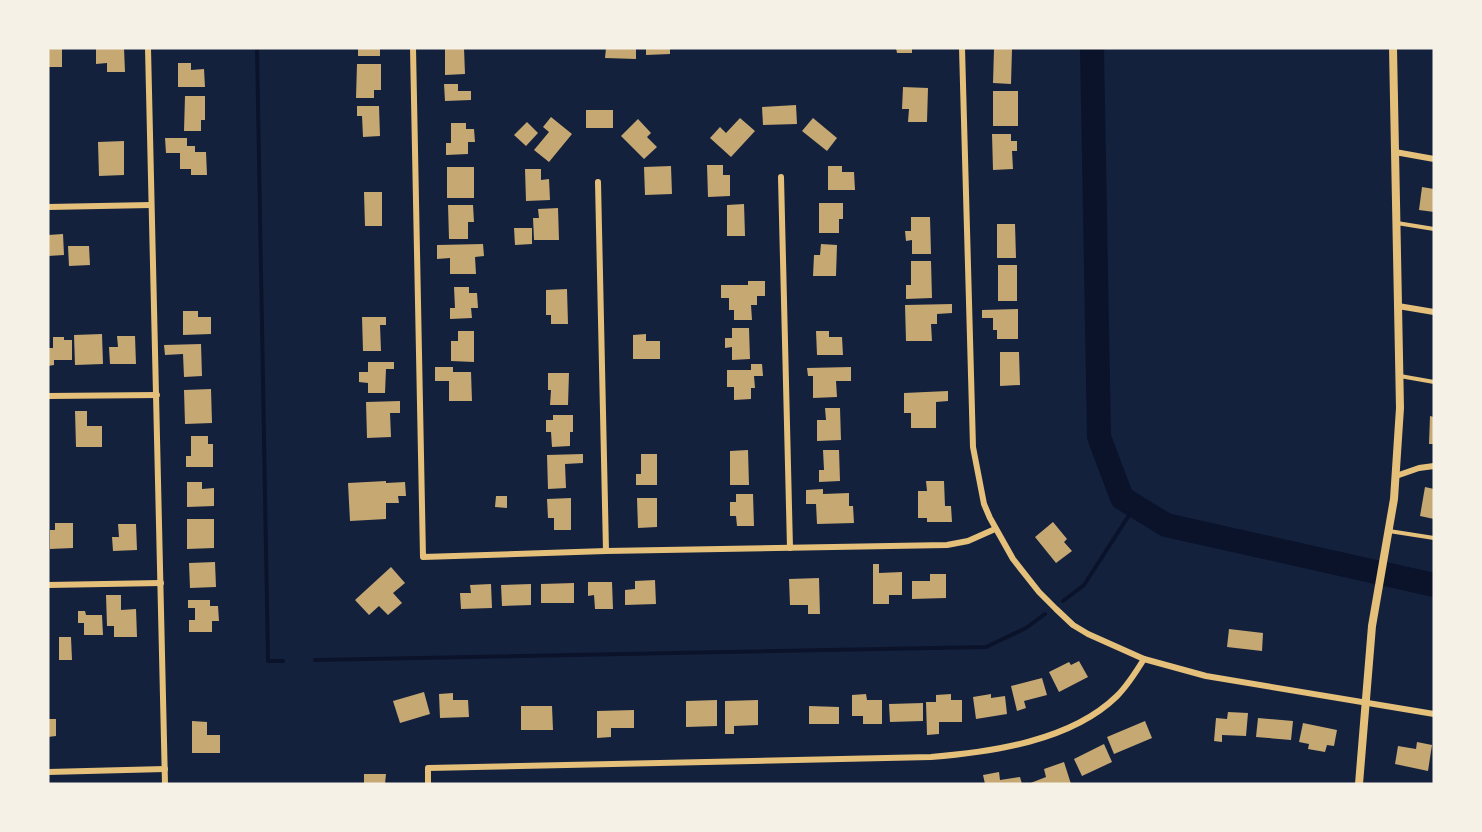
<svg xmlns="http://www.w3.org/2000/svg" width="1482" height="832" font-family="'DM Sans',sans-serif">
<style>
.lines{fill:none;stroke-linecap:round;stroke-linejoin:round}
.stream{stroke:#0b132b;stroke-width:4}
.river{stroke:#0b132b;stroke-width:24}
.building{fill:#c6a872}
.service{stroke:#e5c07b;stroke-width:4}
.minor{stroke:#e5c07b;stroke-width:6}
.tertiary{stroke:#e5c07b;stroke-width:8}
</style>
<rect width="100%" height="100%" fill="#14213d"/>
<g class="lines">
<g class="stream">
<path d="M257,48L268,661H283"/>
<path d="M1063,601L1084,585L1135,506"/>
<path d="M315,660L986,647L1026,628L1045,614"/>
</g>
<path class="river" d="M1092,48L1099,437L1122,498L1166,525L1434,585"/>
</g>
<g class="building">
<rect x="48" y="48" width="14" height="19"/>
<path d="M96,48H124L125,72H107V63L96,64Z"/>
<rect x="358" y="48" width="22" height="8"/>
<path d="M445,48H464L465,74L445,75Z"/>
<path d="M606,48H636V59L605,58Z"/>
<path d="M646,48H670V54L646,55Z"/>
<path d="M896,48H912V53H897Z"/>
<path d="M994,49H1012L1011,84L993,83Z"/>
<path d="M178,63H191V70L204,69L205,87H178Z"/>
<path d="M357,64H381V90H374V98H356Z"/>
<path d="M444,84H458V91H471V100L445,101Z"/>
<path d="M903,87L928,88L927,122H908L909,109H902Z"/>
<rect x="993" y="91" width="25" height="35"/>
<path d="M185,96H205V120H201V131H184Z"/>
<path d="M796,105L797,124L763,125L762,107Z"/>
<path d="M357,106H379L380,136L363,137L362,116H357Z"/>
<rect x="586" y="110" width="27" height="18"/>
<path d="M551,117L572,134L549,162L534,150L549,132L543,127Z"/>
<path d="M740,118L755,131L731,157L710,138L720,127L726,133Z"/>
<path d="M813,118L837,138L827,151L802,131Z"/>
<path d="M638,119L651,133L647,137L657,147L644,159L621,136Z"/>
<path d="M527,122L538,133L526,146L514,135Z"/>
<path d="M451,123H466V129H474L475,142H468V154L446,155V143H451Z"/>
<path d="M992,134H1011V141H1017V151H1012L1013,169L993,170Z"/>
<path d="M165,138H187V146H195V152H206L207,175H191V169H180V153H166Z"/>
<path d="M124,141V175L99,176L98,142Z"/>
<path d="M707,165H723V175H730V196L708,197Z"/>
<path d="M671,166L672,194L645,195L644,167Z"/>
<path d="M828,166H842V172H854L855,190H828Z"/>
<rect x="447" y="167" width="27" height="31"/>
<path d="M525,169H541V180L549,179L550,200L526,201Z"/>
<path d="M1422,187L1434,189V212L1419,210Z"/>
<path d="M364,192H382V226H365Z"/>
<path d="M819,203H843V219H839V233H819Z"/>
<path d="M744,204L745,236H727V205Z"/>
<path d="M448,205H473L474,222H468V239H449Z"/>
<path d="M558,208L559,240H534L533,218H539L538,209Z"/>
<path d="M911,217H930L931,254H912V240L906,241L905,231H911Z"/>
<path d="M997,224H1015L1016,258H997Z"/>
<path d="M514,228H532V244L515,245Z"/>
<path d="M63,234L64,255L48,256V235Z"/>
<path d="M483,244L484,256L475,257L476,274H450V258L437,259V245Z"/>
<path d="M821,244L837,245L836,276H813L814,255H820Z"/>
<path d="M68,246H89L90,265L69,266Z"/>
<path d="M911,261H931L932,298L906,299V285H911Z"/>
<rect x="998" y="265" width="19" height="36"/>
<path d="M748,281H765V296H757V305H751L752,320H734V310H729V298H721V285H748Z"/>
<path d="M454,287H469V293H477L478,308H471L472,318L450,319V308H455Z"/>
<path d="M567,289L568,324H551V315H546V290Z"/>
<path d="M952,304V313L937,314V324H931L932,341H906L905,305Z"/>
<path d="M1018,309V339H997V330H993V318H982V310Z"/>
<path d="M183,311H198V317H211V334L183,335Z"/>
<path d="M362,317H386V325H380L381,351H363Z"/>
<path d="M732,328H749L750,359L732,360V347L725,348V338H732Z"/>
<path d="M458,331H474V362L451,361V341H458Z"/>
<path d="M816,331H829V337H842L843,355H817Z"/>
<path d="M102,334L103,364L75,365L74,335Z"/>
<path d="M646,334V341H660V359H633V335Z"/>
<path d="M117,336H135L136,364H110L109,347H118Z"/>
<path d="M53,337H64V340H72V360H54V365L48,366V348H53Z"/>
<path d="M201,344L202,376L184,377L183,354L165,355L164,345Z"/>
<path d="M1000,352H1019L1020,385L1000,386Z"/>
<path d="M368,362H394V369H386L385,393H368V383L359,382V372H368Z"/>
<path d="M751,364H762L763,376H754L755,388H751V399L734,400V387H727V370H751Z"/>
<path d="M435,367H453V372H471L472,401H449V381H435Z"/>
<path d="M851,367V381H836L837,397L813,398V376H808L807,368Z"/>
<path d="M548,373H569L568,405H550L551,390H548Z"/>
<path d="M211,389L212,423L185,424L184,390Z"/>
<path d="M948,391V401L936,402V428H911V413H904V393Z"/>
<path d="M400,401V413H390L391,437L367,438L366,402Z"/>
<path d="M825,408H840L841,440L817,441V420H826Z"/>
<path d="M75,411H87V426H102V447H76Z"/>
<path d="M553,415H573V432H570V446L552,447L551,432H546V420H553Z"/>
<path d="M1430,416L1434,417V444H1429Z"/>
<path d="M191,436H208V444H213V467H186V456H191Z"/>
<path d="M748,450L749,485H730V451Z"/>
<path d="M823,450H839L840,481L819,482V470H824Z"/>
<path d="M583,454V463L565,464L566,488L548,489L547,455Z"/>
<path d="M641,454H657V485H636V474H641Z"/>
<path d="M386,481V483L405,482L406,496H398L399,503H386V519L350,521L348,483Z"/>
<path d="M926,481H944L945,506H951L952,522H927V518H918V491H927Z"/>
<path d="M187,482H202V489L214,488V506L187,507Z"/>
<path d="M1425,487L1434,489V519L1420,516Z"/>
<path d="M823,489V494L849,493V506H853L854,523L817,524L816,504H806V490Z"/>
<path d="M736,494H753L754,526H737L736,516H730V502H736Z"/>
<path d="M496,496H507V508L495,507Z"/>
<path d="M571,498V530H554V518H548L547,499Z"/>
<path d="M637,498H657V527L638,528Z"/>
<path d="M187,519H214V548L187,549Z"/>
<path d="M1053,522L1067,539L1064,542L1072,551L1056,563L1035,537Z"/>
<path d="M55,523H73V548L50,549V530H55Z"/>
<path d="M118,524H136L137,550L113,551L112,537H119Z"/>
<path d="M215,562L216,587L190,588L189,563Z"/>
<path d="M873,564H879V573L902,572V595H889V604H873Z"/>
<path d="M391,567L405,583L393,593L402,603L388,615L379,606L369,615L355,600Z"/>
<path d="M930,574H946V598L912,599V581H930Z"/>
<path d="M819,578L820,614H808V605H790L789,579Z"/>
<path d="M655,580L656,604L625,605V590L635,589V581Z"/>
<path d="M588,582H612L613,609H595L594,595L588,596Z"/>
<path d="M574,583V603H541V584Z"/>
<path d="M491,584L492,608L461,609L460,593H471L470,585Z"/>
<path d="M531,584V605L502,606L501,585Z"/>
<path d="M106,595H121V610L136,609L137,637H114V626H107Z"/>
<path d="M188,600H210V606H218L219,621H212V632H189V620H195V608H188Z"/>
<path d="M78,611H85L86,615H102L103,635H84V623H78Z"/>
<path d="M1229,629L1263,633L1262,651L1227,647Z"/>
<path d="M59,637H71L72,660H59Z"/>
<path d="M1079,661L1088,677L1059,692L1049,672L1069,662L1071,665Z"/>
<path d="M1042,678L1047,695L1024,701L1026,708L1017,711L1011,686Z"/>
<path d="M424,692L430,714L400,723L393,701Z"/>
<path d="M453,693V700H468L469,717L440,718L439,694Z"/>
<path d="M866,694L867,700H882V724H863V716H852V695Z"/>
<path d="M951,694V700H962V722H939V734L927,735L926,702H936V695Z"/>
<path d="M991,694V698L1005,696L1007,714L976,719L973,697Z"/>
<path d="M717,700V726L686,727V701Z"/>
<path d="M758,700V725L734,726V734H725V701Z"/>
<path d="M923,703V721L890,722L889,704Z"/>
<path d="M521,706H552L553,730H521Z"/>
<path d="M809,706L839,707V724H809Z"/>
<path d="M634,710V728H611V737L597,738V711Z"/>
<path d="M1228,712L1248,713L1246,736L1222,735V742L1214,741L1216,718L1227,719Z"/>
<path d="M1258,718L1293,721L1291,740L1256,737Z"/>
<path d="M48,719H56V736L48,737Z"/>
<path d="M192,721L207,722V735H220V753H192Z"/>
<path d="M1145,721L1152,738L1114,754L1107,737Z"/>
<path d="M1303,723L1337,730L1334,746L1327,745L1325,752L1308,749L1309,744L1299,742Z"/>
<path d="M1417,742L1432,745L1428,771L1395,764L1398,746L1416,749Z"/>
<path d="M1104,744L1112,762L1082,776L1074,759Z"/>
<path d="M1064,762L1071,784H1028L1046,777L1044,769Z"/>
<path d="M999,772L1000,780L1020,777L1022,784H985L983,775Z"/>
<path d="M364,774H386L385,784H364Z"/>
</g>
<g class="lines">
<g class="service">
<path d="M1397,223L1434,229"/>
<path d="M1400,376L1434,382"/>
<path d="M1389,531L1434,538"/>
</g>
<g class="minor">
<path d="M148,48L165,784"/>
<path d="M413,48L423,557L606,551L947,545L968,541L995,529"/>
<path d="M962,48L973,447L984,504L990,518L1013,559L1039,592L1056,609L1073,625L1088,634L1144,659L1206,676L1434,714"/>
<path d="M1395,152L1434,159"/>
<path d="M781,177L790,548"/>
<path d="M598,182L606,551"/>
<path d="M48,207L151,205"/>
<path d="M1398,306L1434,312"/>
<path d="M48,396L157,395"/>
<path d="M1396,476L1419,468L1434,466"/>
<path d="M48,585L161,583"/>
<path d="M48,772L165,769"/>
<path d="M428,784V768L931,757C992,752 1071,741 1117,696C1128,685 1136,672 1144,659"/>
</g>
<path class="tertiary" d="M1359,784L1372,626L1394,499L1400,408L1393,48"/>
</g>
<rect width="1482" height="832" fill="none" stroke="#f6f1e7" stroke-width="99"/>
</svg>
